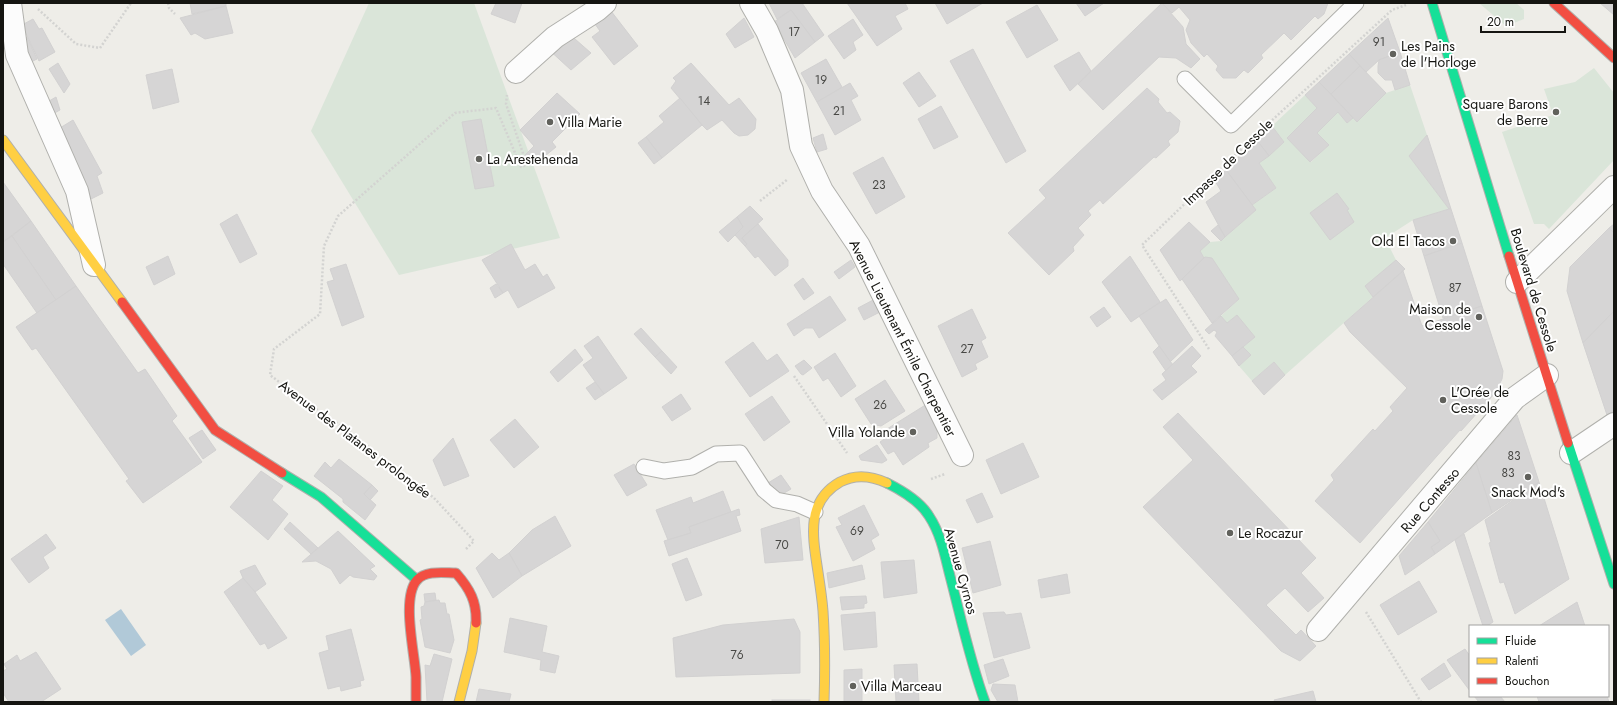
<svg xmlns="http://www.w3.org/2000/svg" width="1617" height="705" font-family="Jost,sans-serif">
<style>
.green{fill:#dae5d9}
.water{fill:#b1c9d8}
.building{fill:#d6d5d5;stroke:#d2d1d1}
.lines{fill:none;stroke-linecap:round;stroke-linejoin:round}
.lane-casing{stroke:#b0b0ac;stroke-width:17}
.street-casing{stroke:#b0b0ac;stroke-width:24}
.fast-casing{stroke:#b0b0ac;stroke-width:11}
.slow-casing{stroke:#b0b0ac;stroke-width:11}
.jam-casing{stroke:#b0b0ac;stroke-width:11}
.path{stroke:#d3d3d1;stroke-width:2.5;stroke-dasharray:2 2;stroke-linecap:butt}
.lane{stroke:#fcfcfc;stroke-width:15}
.street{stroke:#fcfcfc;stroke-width:22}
.fast{stroke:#16e098;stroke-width:9}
.slow{stroke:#ffcf43;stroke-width:9}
.jam{stroke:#f24e42;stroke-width:9}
.poi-dot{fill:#61615c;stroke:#fff;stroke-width:1.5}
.labels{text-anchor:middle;stroke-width:4;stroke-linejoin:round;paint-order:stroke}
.number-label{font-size:12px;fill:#484845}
.poi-label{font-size:14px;fill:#151511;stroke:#fff;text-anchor:start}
.street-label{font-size:14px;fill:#151511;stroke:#fff}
</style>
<rect width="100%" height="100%" fill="#eeede8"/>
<g class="green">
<path d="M369,3H474L560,238L399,275L311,131Z"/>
<path d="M1479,3H1516L1524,10V19L1506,26Z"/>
<path d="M1594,68L1614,93V160L1549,229L1544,224H1534L1502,132L1553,115L1544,89L1575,82Z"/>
<path d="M1410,85L1427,135L1409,156L1449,209L1413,220L1385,238L1396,260L1366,286L1373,297L1285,375L1274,362L1252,381L1239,366L1251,355L1243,347L1255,337L1237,315L1227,323L1221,316L1239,299L1212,258H1204L1200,251L1210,242L1221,241L1256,210L1252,205L1276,188L1259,163L1284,142L1272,126L1305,95L1317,108L1287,138L1311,162L1329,145L1317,133L1338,112L1347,123L1353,118L1357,122L1386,93Z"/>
</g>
<path class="water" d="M121,609L146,645L131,656L105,620Z"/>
<g class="building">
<path d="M190,3H226V6L192,14Z"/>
<path d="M496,3H522L515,23L491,14Z"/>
<path d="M769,3H802L824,35L815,42L791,10L777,19Z"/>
<path d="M847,3H905L908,9L895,16L902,29L877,46Z"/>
<path d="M935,3H983L947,24Z"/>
<path d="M1076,3H1104L1085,16Z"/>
<path d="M1162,3L1183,27L1186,44L1200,59L1191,68L1176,58L1159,57L1103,110L1078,84Z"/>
<path d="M1162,3H1328L1324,14L1318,19L1315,16L1291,40L1284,33L1261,55L1263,58L1248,73L1244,70L1236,78H1223L1216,70L1218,66L1207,54L1204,57L1191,43L1186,30L1190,20L1179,7L1172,13Z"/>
<path d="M1600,3H1614V15Z"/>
<path d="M1037,5L1058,40L1027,58L1006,22Z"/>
<path d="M226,6L233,33L205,39L195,33L191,35L180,18Z"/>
<path d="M791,10L815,42L795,58L774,22Z"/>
<path d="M611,11L638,46L614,65L592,37L600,31L595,24Z"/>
<path d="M744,18L754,37L735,48L726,34Z"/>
<path d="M1388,18L1400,52L1379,60L1366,72L1349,54Z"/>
<path d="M33,19L39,29L42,28L55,52L39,61L22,25Z"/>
<path d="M853,19L863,35L853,42L856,50L844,59L828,36Z"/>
<path d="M567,32L591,53L571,70L547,48Z"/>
<path d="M27,37L37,59L27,64L19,41Z"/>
<path d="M973,49L1026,151L1006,163L950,61Z"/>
<path d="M1079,52L1091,71L1070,91L1054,66Z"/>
<path d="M1400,52L1410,85L1395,90L1392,80H1385L1378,73V66L1379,60Z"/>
<path d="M1349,54L1360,66L1331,94L1319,82Z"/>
<path d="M826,59L842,87L817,102L801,73Z"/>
<path d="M58,63L70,84L64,93L49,69Z"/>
<path d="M691,63L729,105L739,98L756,119L755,129L748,135L739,136L734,133L722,120L707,130L702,125L671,88L676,81L673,78Z"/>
<path d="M1360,66L1386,93L1357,122L1331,94Z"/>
<path d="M172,69L179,102L153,109L146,75Z"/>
<path d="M919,72L936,96L919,107L903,83Z"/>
<path d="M1319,82L1353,118L1347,123L1338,112L1317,133L1329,145L1310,162L1287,138L1317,108L1305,95Z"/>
<path d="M850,83L858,96L851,100L861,120L835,135L817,102Z"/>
<path d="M1147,88L1159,99L1158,102L1167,113L1170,112L1180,121L1178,132L1168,141L1170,145L1156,158L1154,157L1103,204L1100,200L1088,211L1091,215L1078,228L1084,235L1073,247L1074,251L1049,275L1008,233L1046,198L1039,190Z"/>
<path d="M557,93L580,114L552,142L556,147L534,165L525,155L534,146L520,130Z"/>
<path d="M56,97L60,110L49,116L44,104Z"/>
<path d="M680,98L702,125L662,158L646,137L664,122L659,116Z"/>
<path d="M941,106L958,137L934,149L918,119Z"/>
<path d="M481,119L494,186L475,189L462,122Z"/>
<path d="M73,120L102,173L97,176L103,193L91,199L82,178L55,131Z"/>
<path d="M1272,126L1284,142L1269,156L1256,139Z"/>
<path d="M823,134L827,149L817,152L813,138Z"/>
<path d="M1427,135L1451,209H1449L1409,156Z"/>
<path d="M646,137L662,158L654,164L638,143Z"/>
<path d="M1256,139L1269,156L1259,163L1276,188L1252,205L1226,170Z"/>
<path d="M883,157L905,197L876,214L853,173Z"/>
<path d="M1226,170L1256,210L1225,237L1206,202L1221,191L1215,181Z"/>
<path d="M3,182L31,221L3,242Z"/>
<path d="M1337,193L1349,209L1347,210L1354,222L1330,240L1310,213Z"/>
<path d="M750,206L763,219L742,238L747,244L745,246L735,235L743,227L737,217Z"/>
<path d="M1449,209H1451L1462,243L1424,256L1413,220Z"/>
<path d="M237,214L257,254L240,263L220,224Z"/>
<path d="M737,217L743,227L728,242L719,232Z"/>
<path d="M31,221L76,286L56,300L12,236Z"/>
<path d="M1189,222L1210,242L1200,251L1204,258L1180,281L1160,250Z"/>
<path d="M758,224L788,260V266L775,276L758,256L755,258L745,246L747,244L742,238Z"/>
<path d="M1614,224V233L1609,228Z"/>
<path d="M1218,225L1225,237L1221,241L1211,231Z"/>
<path d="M1609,228L1614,233V311L1583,343L1567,291L1570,267Z"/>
<path d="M12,236L56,300L37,313L3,264V242Z"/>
<path d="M1462,243L1482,306L1443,318L1424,256Z"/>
<path d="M511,244L525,270L535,264L543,277L547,274L555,288L518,308L508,290L503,293L482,260Z"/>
<path d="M168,256L175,274L154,285L146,267Z"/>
<path d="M1130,256L1160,302L1131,322L1102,282Z"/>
<path d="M1205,257L1212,258L1239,299L1212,323L1182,279Z"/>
<path d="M851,260L855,267L839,279L834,272Z"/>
<path d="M1396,260L1405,269L1373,297L1365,286Z"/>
<path d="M346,264L364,317L342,326L327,282L334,280L330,269Z"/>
<path d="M1403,271L1422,326L1482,306L1503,371L1502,379L1495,393L1461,431L1460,430L1360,543L1315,501L1334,480L1331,475L1373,429L1375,431L1393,411L1390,407L1407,388L1350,332L1344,323Z"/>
<path d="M803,278L814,293L804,300L794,285Z"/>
<path d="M496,284L503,293L495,298L490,288Z"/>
<path d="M76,286L138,373L145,369L177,416L172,421L202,462L143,503L126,481L129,479L36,348L32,350L16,327Z"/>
<path d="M830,296L846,320L819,338L813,328H805L794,336L787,324Z"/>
<path d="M875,299L882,311L864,320L858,308Z"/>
<path d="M1166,299L1193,340L1170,362L1139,316Z"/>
<path d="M1104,307L1111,317L1097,327L1090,317Z"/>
<path d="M972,309L986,338L981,341L988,357L975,364L977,369L962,377L938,326Z"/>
<path d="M1614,311V411L1607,415L1583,343Z"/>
<path d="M1237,315L1255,337L1232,356L1215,336L1217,332L1214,330L1209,334L1205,330L1221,316L1227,323Z"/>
<path d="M641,328L662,351L655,357L634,334Z"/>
<path d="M598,336L627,378L604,394L583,365L593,358L584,346Z"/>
<path d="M753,342L767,361L777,354L789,371L750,397L725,362Z"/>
<path d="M1159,346L1173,365L1166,371L1153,352Z"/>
<path d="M1192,346L1201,356L1191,366L1197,372L1162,400L1153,390L1166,380L1162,374Z"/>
<path d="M1243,347L1251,355L1239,366L1232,356Z"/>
<path d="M575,349L583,360L558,382L550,372Z"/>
<path d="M662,351L677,367L671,374L655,357Z"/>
<path d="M835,353L856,386L841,397L828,378L823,381L814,367Z"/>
<path d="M804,360L812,368L803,375L801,374L795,366Z"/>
<path d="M1274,362L1285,375L1264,395L1252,381Z"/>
<path d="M885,380L905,411L881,426L871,424L855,399Z"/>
<path d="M595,382L604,394L595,400L586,388Z"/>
<path d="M681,394L691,409L672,421L662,407Z"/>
<path d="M772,396L790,422L764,441L745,414Z"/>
<path d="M927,404L937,426V438L928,443L929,447L903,465L894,451L888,454L880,442L890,435L887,429Z"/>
<path d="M1178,413L1316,558L1301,573L1324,598L1308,612L1285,588L1266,605L1296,635L1301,630L1316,646L1300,661L1281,651L1143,507L1193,460L1163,427Z"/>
<path d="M1517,415L1539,482L1492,513L1476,463Z"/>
<path d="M515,419L539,447L514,468L490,440Z"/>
<path d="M202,430L216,450L203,459L189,438Z"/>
<path d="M453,438L469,476L444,486L433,460Z"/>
<path d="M1023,443L1039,477L1001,494L986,460Z"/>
<path d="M877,445L887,460L882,463L861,460L859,456Z"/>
<path d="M339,459L372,485L364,494L376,505L365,520L343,502V499L314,476L325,462L331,468Z"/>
<path d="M1476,463L1492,513L1435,554L1431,547L1440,541L1428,522Z"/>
<path d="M634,464L647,485L627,496L614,475Z"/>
<path d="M261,471L283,486L272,500L288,514L268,540L230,507Z"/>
<path d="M781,475L791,489L779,496L768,483Z"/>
<path d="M1539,482L1569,579L1515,614L1504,582L1500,583L1489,543L1491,542L1485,520Z"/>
<path d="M372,485L378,491L370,500L364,494Z"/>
<path d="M723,491L731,512L689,527L691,533L668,540L656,510L691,497L693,503Z"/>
<path d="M982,493L993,517L977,523L966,500Z"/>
<path d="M864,505L879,535L871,540L875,549L853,561L836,527L842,525L838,518Z"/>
<path d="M739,509L740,515L736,516L741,531L669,556L664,541L691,533L689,527Z"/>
<path d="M555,516L571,546L522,576L509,553L532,530Z"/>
<path d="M799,517L803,560L765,563L761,529Z"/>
<path d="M290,522L318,548L311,554L284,529Z"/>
<path d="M1428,522L1440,541L1431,547L1435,554L1405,575L1399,556Z"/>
<path d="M338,531L375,566L370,569L377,576L374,580L353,577L350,575L340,584L331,569L316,561L302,562Z"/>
<path d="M46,534L56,548L43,557L49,568L29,583L11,559Z"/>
<path d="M1464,534L1493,622L1487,626H1483L1455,540Z"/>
<path d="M990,541L1001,585L973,593L962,548Z"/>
<path d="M492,553L499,560L509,553L522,576L493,598L476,568Z"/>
<path d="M687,558L702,595L686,601L672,564Z"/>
<path d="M914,560L917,593L884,598L881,562Z"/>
<path d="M255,565L266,584L255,592L243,578L240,571Z"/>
<path d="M862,565L865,579L829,588L827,573Z"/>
<path d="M1067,574L1070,593L1041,598L1038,580Z"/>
<path d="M243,578L255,592L287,638L268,649L265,643L260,645L224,592Z"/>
<path d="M1419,581L1437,612L1398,635L1380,605Z"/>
<path d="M435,593L436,600L425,602L424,594Z"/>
<path d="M866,596L867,603L864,604V608L842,610L840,597Z"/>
<path d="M439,600L440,603H445L447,614H449L454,640L450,653L425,647L420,620L422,619L421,607L424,606L425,602Z"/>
<path d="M1577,602L1585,626H1539Z"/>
<path d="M875,612L877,647L844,650L841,615Z"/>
<path d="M1004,612L1006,615L1021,613L1030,648L994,658L983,613Z"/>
<path d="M510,618L547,626L542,652L559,656L555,673L540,670L541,660L504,652Z"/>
<path d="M794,619L800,632V673L676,677L673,638L723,625Z"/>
<path d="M351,629L364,680L360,681L361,686L341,691L340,686L328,689L319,653L329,650L326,636Z"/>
<path d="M1465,649L1470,656V691L1447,660Z"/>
<path d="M36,652L61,689L41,702H9L3,693V671L7,669L4,664L17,655L20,661Z"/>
<path d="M434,654L452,659L442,702H427L425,665L430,666Z"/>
<path d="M1003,659L1009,676L989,684L984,665Z"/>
<path d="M1444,663L1451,676L1429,690L1421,679Z"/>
<path d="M917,664L919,702H894H896L894,665Z"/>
<path d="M862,669V702H844V670Z"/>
<path d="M993,684L1015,685L1018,702H998L991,690Z"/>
<path d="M479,689L511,694L509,702H476Z"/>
<path d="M1313,691L1316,702H1275L1274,700Z"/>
<path d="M1474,696H1500L1505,702H1479Z"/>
<path d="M1537,696H1607L1609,702H1539Z"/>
<rect x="772" y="700" width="38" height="2"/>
</g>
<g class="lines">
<defs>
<g id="lane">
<path d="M1185,79L1231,125L1356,3"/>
<path d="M644,467L664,471L692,467L716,454L740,453L764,490L776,500L797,504L815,512"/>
</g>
<g id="street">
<path d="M10,3L17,55L77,191L94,265"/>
<path d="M751,3L767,31L792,90L801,146L822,191L859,246L962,455"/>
<path d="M516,72L555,37L597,10L605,3"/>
<path d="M1517,282L1614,187"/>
<path d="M1571,453L1614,424"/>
<path d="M1318,630L1515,398L1547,375"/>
</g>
<g id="fast">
<path d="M1432,3L1509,256"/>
<path d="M1568,443L1614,584"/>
<path d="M282,473L321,497L417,580"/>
<path d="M887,483C903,491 920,501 929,516C941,534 945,556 950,576C961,618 970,661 985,702"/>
</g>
<g id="slow">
<path d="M3,140L122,302"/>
<path d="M459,702L472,651L476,623"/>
<path d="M824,702C825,672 825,641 823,611C822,598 820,585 818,572C813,538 805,502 840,482C855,474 872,476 887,483"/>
</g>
<g id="jam">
<path d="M1554,3L1614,58"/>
<path d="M1509,256L1568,443"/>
<path d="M122,302L215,430L282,473"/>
<path d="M416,702C416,694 416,685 416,677C415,654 401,598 417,580C426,570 444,573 456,573C470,589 477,602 476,623"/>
</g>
</defs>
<use href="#lane" class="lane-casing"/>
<use href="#street" class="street-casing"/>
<use href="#fast" class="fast-casing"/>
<use href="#slow" class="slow-casing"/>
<use href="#jam" class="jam-casing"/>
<g class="path">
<path d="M168,3L169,8L175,14"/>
<path d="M38,9L76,44L100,48L131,3"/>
<path d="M760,201L788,179"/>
<path d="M1209,349L1142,245L1256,135L1392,10L1406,5"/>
<path d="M794,376L847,453"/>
<path d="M931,479L945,474"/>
<path d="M466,549L474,541L434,498L343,427L303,400L270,375L274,349L320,314L324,246L338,216L455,113L496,108L521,167L527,165L506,104L507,95"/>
<path d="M1366,612L1421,702"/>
</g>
<use href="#lane" class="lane"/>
<use href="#street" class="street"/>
<use href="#fast" class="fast"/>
<use href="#slow" class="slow"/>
<use href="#jam" class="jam"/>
</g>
<g class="poi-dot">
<circle cx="1393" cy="54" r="4"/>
<circle cx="1556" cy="112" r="4"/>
<circle cx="550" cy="122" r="4"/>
<circle cx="479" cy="159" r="4"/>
<circle cx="1453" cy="241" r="4"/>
<circle cx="1479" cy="317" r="4"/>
<circle cx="1443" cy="400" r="4"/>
<circle cx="913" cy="432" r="4"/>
<circle cx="1528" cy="477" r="4"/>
<circle cx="1230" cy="533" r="4"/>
<circle cx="853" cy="686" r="4"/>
</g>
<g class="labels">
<g class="number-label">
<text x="794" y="36">17</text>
<text x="1379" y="46">91</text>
<text x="821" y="84">19</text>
<text x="704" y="105">14</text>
<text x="839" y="115">21</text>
<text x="879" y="189">23</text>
<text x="1455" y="292">87</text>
<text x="967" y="353">27</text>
<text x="880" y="409">26</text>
<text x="1514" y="460">83</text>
<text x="1508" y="477">83</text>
<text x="857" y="535">69</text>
<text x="782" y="549">70</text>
<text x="737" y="659">76</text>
</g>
<g class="poi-label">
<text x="1401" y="51">Les Pains<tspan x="1401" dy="16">de l'Horloge</tspan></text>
<text x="1548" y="109" text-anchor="end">Square Barons<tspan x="1548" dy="16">de Berre</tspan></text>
<text x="558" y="127">Villa Marie</text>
<text x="487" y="164">La Arestehenda</text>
<text x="1445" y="246" text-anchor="end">Old El Tacos</text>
<text x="1471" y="314" text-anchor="end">Maison de<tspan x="1471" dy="16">Cessole</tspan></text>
<text x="1451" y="397">L'Orée de<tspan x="1451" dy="16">Cessole</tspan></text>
<text x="905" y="437" text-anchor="end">Villa Yolande</text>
<text x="1528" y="497" text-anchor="middle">Snack Mod's</text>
<text x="1238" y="538">Le Rocazur</text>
<text x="861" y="691">Villa Marceau</text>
</g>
<g class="street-label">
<text transform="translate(1228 162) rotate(-44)" y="5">Impasse de Cessole</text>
<text transform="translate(1534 290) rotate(73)" y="5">Boulevard de Cessole</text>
<text transform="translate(903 338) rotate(63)" y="5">Avenue Lieutenant Émile Charpentier</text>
<text transform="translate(355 439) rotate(37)" y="5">Avenue des Platanes prolongée</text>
<text transform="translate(1430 500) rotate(-49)" y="5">Rue Contesso</text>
<text transform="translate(961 571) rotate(74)" y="5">Avenue Cyrnos</text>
</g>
</g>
<rect width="1617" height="705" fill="none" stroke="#151511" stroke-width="8"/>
<rect x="1469" y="625" width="140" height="72" fill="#ffffff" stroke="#a1a1a0"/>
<rect x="1477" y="638" width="20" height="6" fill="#16e098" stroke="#a1a1a0"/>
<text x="1505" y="645" font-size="12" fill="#151511">Fluide</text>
<rect x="1477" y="658" width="20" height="6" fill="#ffcf43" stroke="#a1a1a0"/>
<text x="1505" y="665" font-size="12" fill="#151511">Ralenti</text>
<rect x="1477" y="678" width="20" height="6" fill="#f24e42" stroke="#a1a1a0"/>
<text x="1505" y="685" font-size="12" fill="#151511">Bouchon</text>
<path d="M1481 26v6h84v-6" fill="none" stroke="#151511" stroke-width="2"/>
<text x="1487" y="26" font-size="12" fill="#151511" stroke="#ffffff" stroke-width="3" paint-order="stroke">20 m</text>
</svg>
